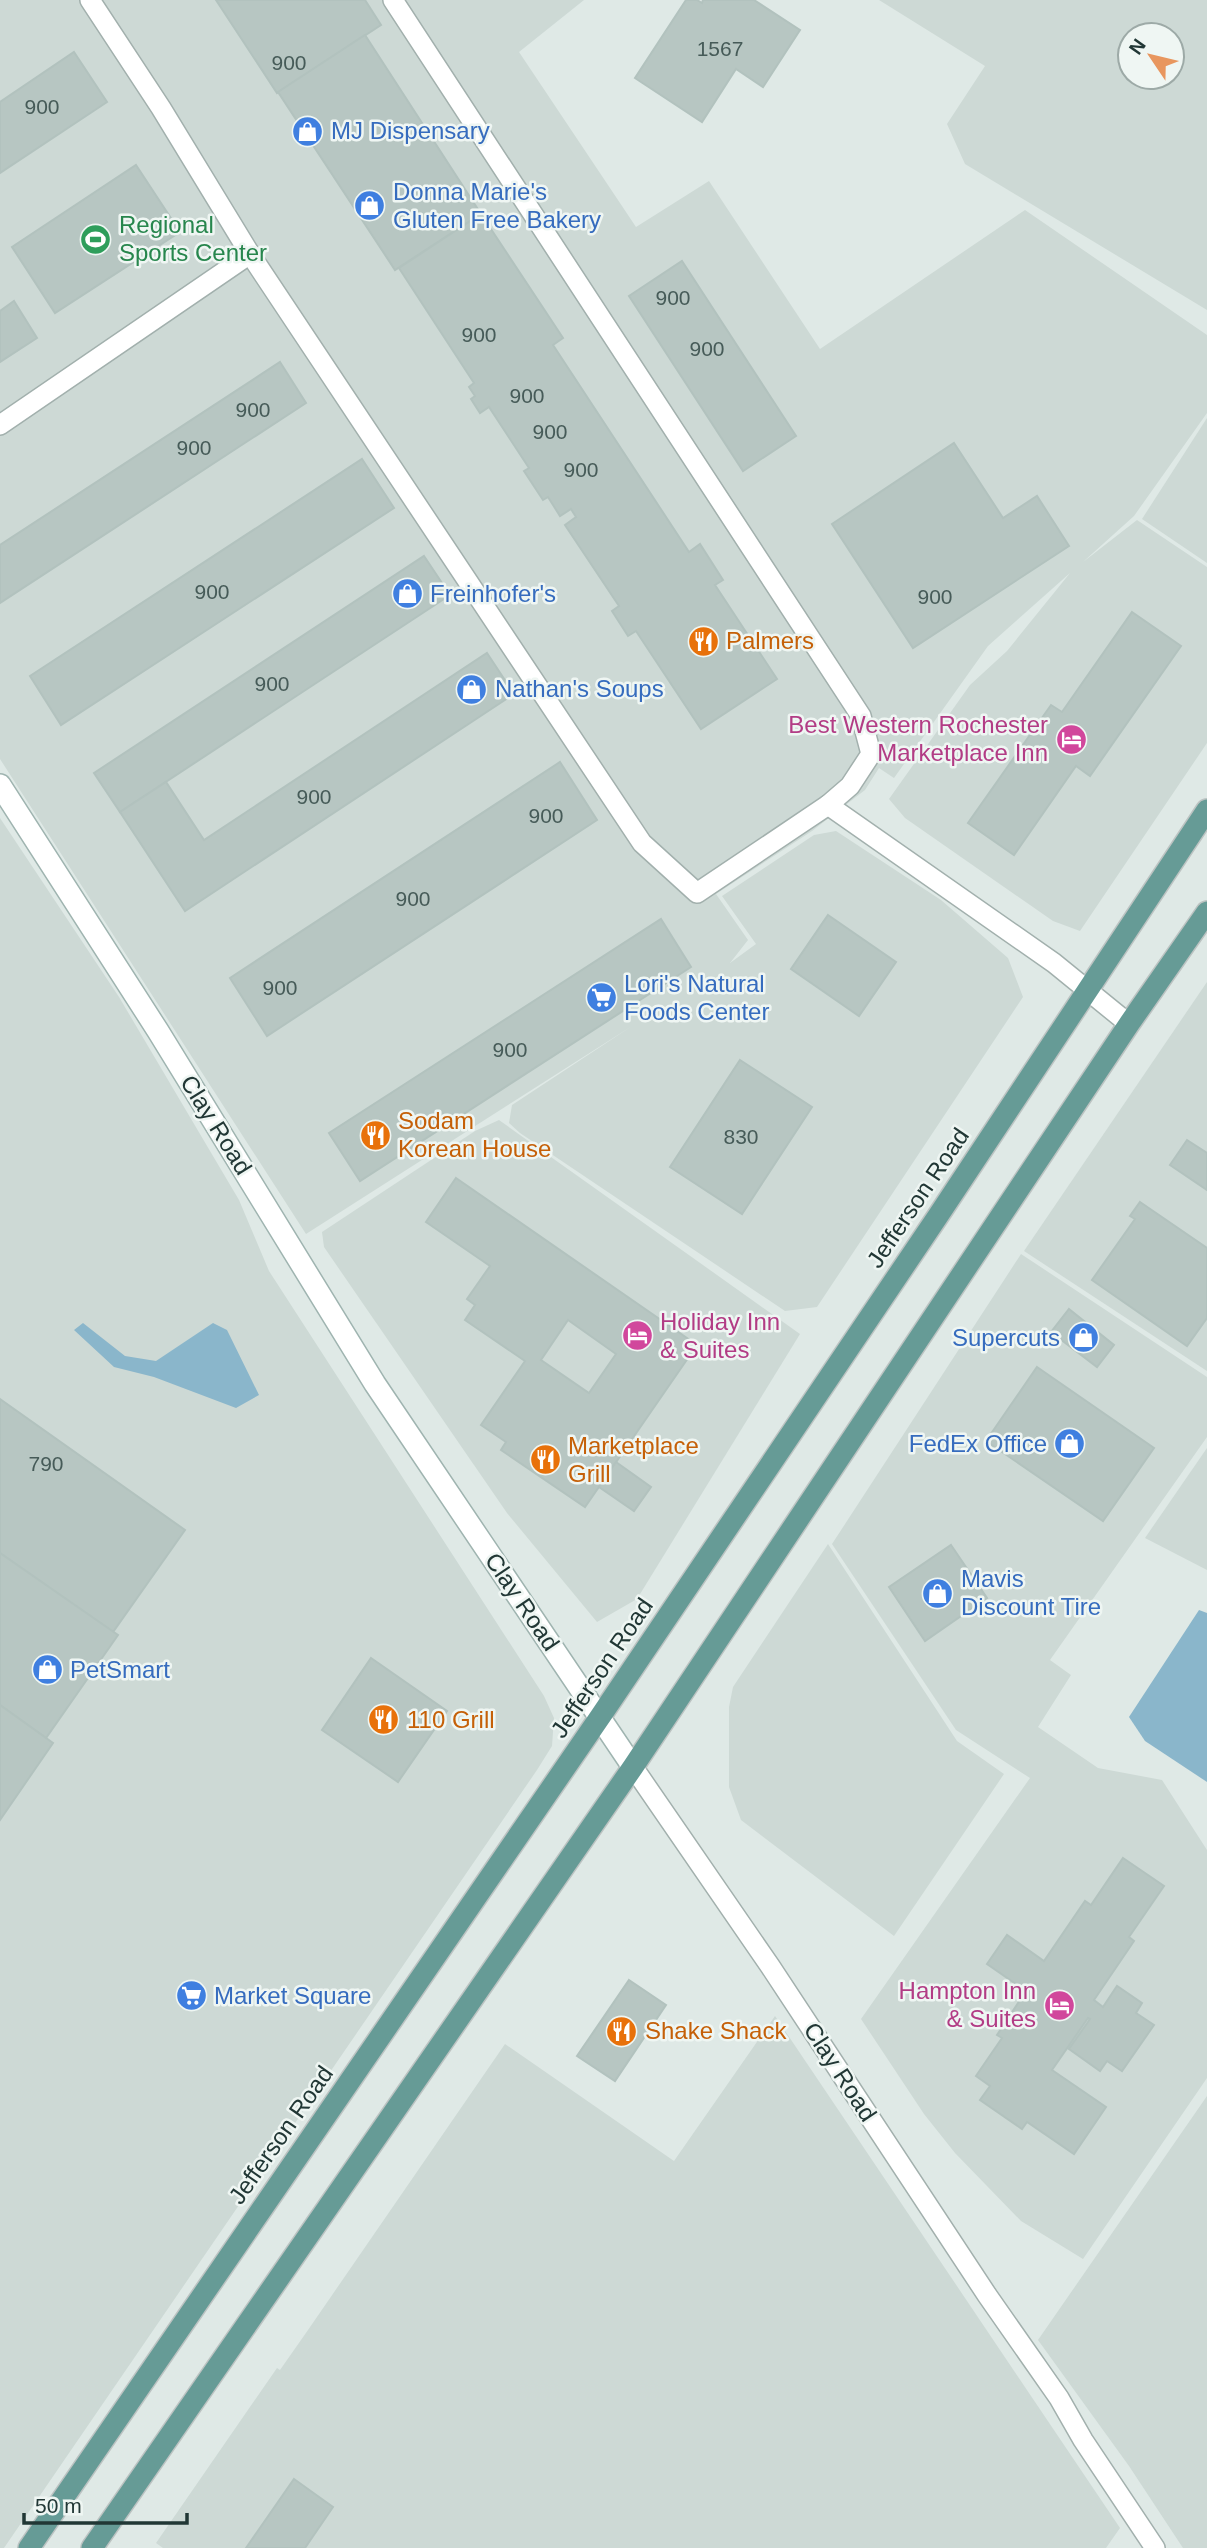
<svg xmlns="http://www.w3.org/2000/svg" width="1207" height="2548" font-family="Arial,sans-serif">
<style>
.built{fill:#cdd9d5;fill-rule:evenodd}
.water{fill:#8ab6cb}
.building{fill:#b7c6c2;stroke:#b2c2be;stroke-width:2;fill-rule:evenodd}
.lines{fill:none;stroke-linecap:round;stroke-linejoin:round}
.street-casing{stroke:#a2b0ad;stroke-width:22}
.secondary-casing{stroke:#9fb4b0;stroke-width:24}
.primary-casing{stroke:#bcc3c2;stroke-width:24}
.street{stroke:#fff;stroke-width:19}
.secondary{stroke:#fff;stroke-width:21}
.primary{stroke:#669b96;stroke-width:21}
.labels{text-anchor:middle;stroke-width:5;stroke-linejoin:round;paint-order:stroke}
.number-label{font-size:21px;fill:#465b58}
.shop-label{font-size:24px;fill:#366cbe;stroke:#eff6f3;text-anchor:start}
.leisure-label{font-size:24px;fill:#27864d;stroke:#eff6f3;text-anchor:start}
.food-label{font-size:24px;fill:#c56008;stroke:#eff6f3;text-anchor:start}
.hotel-label{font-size:24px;fill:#b23c85;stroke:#eff6f3;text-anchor:end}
.street-label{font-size:24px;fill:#213735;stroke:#eff6f3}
</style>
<rect width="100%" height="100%" fill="#dfe9e6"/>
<g class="built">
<path d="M0,0H584L519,52L622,206L636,227L709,181L820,349L1025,210L1207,335V413L1134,516L1083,562L1137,520L1207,567V743L1080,931L1053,921L905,818L889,799L970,685L1007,651L1070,573L988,646L894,778L879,768L865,790L812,831L716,894L748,940L730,963L756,944L722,896L814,835L836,831L941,900L1008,958L1023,997L817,1307L785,1311L520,1133L509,1123L512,1105L632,1026L306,1234L0,759Z"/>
<path d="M879,0H1207V310L965,164L947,124L985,66ZM1130,35H1172V77H1130Z"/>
<path d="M1207,418V563L1142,519Z"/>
<path d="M0,818L119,997L239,1200L269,1271L544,1696L554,1718L552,1746L537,1770L4,2548H0Z"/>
<path d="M1207,982V1371L1024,1251Z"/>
<path d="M499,1120L800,1334L637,1599L597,1622L507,1513L324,1247L322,1232L475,1131Z"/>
<path d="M1021,1254L1207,1377V1437L1050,1660L1071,1675L1038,1727L1098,1768L1162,1780L1207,1850V2078L1083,2259L1021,2221L955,2153L924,2114L861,2019L1030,1778L956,1730L832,1544Z"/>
<path d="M1207,1448V1570L1145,1538Z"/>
<path d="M828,1544L957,1741L1004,1774L894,1936L741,1820L729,1787V1707L733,1687Z"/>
<path d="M775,2016L1120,2528L1106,2548H163L156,2543L277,2368L280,2370L308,2330L505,2044L674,2161Z"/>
<path d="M1207,2096V2548H1183L1129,2466L1038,2340Z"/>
</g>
<g class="water">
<path d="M83,1323L125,1356L156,1361L213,1323L227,1330L259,1395L236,1408L154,1377L114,1367L74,1330Z"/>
<path d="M1199,1610L1207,1613V1782L1145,1741L1129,1717Z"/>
</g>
<g class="building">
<path d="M216,0H365L381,25L277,93Z"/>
<path d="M686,0H697L702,3L703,0H754L800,30L763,87L736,69L702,122L635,78Z"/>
<path d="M365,35L481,214L395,270L278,92Z"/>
<path d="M74,52L107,102L0,173V102Z"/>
<path d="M136,165L180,232L55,313L12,247Z"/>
<path d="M481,214L563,338L553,345L689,552L700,544L723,580L715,585L777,679L701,729L636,631L628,636L612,611L619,606L565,525L576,517L571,509L560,516L548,497L543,500L524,471L529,468L489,407L480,413L471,399L475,396L469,387L474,383L399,268Z"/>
<path d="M682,261L796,436L743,471L629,296Z"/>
<path d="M14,301L37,338L0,362V311Z"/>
<path d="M280,362L306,403L0,603V545Z"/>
<path d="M954,443L1003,518L1037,496L1069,546L913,648L832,524Z"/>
<path d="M362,459L394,508L61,725L30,676Z"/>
<path d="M424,556L450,595L120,812L94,773Z"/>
<path d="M1132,612L1181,646L1090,776L1076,766L1014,855L968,823L1051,705L1062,712Z"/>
<path d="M487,653L514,694L185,911L120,812L166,782L204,840Z"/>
<path d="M560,762L597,820L267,1036L230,978Z"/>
<path d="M828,915L896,962L859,1016L791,969Z"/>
<path d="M661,919L691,967L360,1181L329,1133Z"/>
<path d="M740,1060L812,1107L742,1214L670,1167Z"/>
<path d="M1187,1140L1207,1153V1190L1170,1165Z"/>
<path d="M456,1178L697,1345L585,1507L501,1450L506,1442L481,1425L525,1361L465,1320L475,1305L467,1299L490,1266L426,1222ZM568,1320L616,1354L589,1393L541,1360Z"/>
<path d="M1140,1202L1207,1248V1318L1187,1346L1092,1280L1135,1219L1130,1216Z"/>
<path d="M1069,1309L1114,1345L1097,1367L1051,1332Z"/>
<path d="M1037,1367L1154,1448L1103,1521L986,1441Z"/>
<path d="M0,1399L185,1530L113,1632L0,1553Z"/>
<path d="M616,1462L651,1487L634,1511L599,1487Z"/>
<path d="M951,1545L987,1598L925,1641L889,1587Z"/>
<path d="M0,1553L118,1635L46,1738L0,1705Z"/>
<path d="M371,1658L447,1711L398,1782L322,1730Z"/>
<path d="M0,1705L53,1743L0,1820Z"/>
<path d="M1123,1858L1164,1886L1129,1937L1134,1941L1094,2000L1103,2007L1117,1986L1142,2003L1136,2013L1154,2025L1122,2071L1107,2061L1100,2071L1069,2049L1090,2019L1088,2018L1052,2070L1106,2107L1074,2154L1027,2122L1022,2129L980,2100L990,2086L976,2076L1002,2038L997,2035L1026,1991L987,1964L1007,1935L1044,1961L1085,1901L1091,1905Z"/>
<path d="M629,1980L666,2005L615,2081L577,2056Z"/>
<path d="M294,2479L333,2507L305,2548H246Z"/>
</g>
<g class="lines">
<defs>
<g id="street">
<path d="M90,0L161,108L250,254L642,843L697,893L828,805L1054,963L1129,1024"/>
<path d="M393,0L861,716L871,754L850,786L828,805"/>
<path d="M0,425L250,254"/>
<path d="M633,1767L770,1966L987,2295L1059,2398L1083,2440L1155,2548"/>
</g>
<path id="secondary" d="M0,785L158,1031L375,1384L633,1767"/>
<g id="primary">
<path d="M29,2548L600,1717L938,1216L1207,810"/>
<path d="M92,2548L633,1767L1129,1024L1207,912"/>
</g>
</defs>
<use href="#street" class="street-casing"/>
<use href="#secondary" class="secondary-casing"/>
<use href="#primary" class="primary-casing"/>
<use href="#street" class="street"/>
<use href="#secondary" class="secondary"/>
<use href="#primary" class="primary"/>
</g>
<defs>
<symbol id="shop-disc" viewBox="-11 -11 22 22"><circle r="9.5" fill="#3f7fe0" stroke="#eff6f3"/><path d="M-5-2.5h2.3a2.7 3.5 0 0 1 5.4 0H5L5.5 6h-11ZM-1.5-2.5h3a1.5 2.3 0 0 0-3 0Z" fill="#fff"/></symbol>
<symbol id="stadium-disc" viewBox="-11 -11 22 22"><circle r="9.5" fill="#2e9e5b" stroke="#eff6f3"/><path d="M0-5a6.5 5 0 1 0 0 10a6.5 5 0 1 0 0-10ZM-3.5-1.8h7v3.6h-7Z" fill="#fff"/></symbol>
<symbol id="restaurant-disc" viewBox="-11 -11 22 22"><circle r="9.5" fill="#e8710a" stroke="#eff6f3"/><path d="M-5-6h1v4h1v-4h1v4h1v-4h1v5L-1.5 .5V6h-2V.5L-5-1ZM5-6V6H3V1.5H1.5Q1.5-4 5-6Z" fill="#fff"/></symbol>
<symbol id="hotel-disc" viewBox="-11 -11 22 22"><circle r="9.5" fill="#d1479c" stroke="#eff6f3"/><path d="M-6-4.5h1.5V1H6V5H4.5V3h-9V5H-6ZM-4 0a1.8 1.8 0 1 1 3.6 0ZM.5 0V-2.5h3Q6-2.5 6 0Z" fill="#fff"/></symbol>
<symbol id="supermarket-disc" viewBox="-11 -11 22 22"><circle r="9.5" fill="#3f7fe0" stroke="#eff6f3"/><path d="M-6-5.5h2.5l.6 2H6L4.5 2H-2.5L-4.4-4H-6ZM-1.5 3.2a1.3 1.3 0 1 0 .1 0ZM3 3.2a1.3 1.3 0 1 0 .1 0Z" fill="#fff"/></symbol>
</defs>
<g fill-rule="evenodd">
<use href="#shop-disc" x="290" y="114" width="35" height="35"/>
<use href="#shop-disc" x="352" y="188" width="35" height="35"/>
<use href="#stadium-disc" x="78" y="222" width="35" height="35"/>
<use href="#shop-disc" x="390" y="576" width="35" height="35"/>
<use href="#restaurant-disc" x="686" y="624" width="35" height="35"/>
<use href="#shop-disc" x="454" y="672" width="35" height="35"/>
<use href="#hotel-disc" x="1054" y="722" width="35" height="35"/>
<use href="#supermarket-disc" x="584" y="980" width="35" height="35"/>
<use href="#restaurant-disc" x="358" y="1118" width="35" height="35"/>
<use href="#hotel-disc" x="620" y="1318" width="35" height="35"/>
<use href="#shop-disc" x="1066" y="1320" width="35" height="35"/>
<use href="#shop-disc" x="1052" y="1426" width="35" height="35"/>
<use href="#restaurant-disc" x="528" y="1442" width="35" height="35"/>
<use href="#shop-disc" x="920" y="1576" width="35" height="35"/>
<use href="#shop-disc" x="30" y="1652" width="35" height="35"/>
<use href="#restaurant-disc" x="366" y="1702" width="35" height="35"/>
<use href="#supermarket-disc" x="174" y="1978" width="35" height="35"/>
<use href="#hotel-disc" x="1042" y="1988" width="35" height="35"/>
<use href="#restaurant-disc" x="604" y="2014" width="35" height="35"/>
</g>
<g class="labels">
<g class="number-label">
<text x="720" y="56">1567</text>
<text x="289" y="70">900</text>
<text x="42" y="114">900</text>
<text x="673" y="305">900</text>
<text x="479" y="342">900</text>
<text x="707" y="356">900</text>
<text x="527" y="403">900</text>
<text x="253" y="417">900</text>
<text x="550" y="439">900</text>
<text x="194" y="455">900</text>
<text x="581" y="477">900</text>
<text x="212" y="599">900</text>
<text x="935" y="604">900</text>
<text x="272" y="691">900</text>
<text x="314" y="804">900</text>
<text x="546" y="823">900</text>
<text x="413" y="906">900</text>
<text x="280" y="995">900</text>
<text x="510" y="1057">900</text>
<text x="741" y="1144">830</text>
<text x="46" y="1471">790</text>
</g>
<g class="shop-label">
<text x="331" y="139">MJ Dispensary</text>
<text x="393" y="200">Donna Marie's<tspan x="393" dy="28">Gluten Free Bakery</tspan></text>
<text x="430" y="602">Freinhofer's</text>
<text x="495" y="697">Nathan's Soups</text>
<text x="624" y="992">Lori's Natural<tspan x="624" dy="28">Foods Center</tspan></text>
<text x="1060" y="1346" text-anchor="end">Supercuts</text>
<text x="1047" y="1452" text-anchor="end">FedEx Office</text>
<text x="961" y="1587">Mavis<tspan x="961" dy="28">Discount Tire</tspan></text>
<text x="70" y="1678">PetSmart</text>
<text x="214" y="2004">Market Square</text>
</g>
<g class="leisure-label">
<text x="119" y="233">Regional<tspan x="119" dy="28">Sports Center</tspan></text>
</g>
<g class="food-label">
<text x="726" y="649">Palmers</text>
<text x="398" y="1129">Sodam<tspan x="398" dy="28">Korean House</tspan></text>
<text x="568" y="1454">Marketplace<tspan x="568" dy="28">Grill</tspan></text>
<text x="407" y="1728">110 Grill</text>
<text x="645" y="2039">Shake Shack</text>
</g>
<g class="hotel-label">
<text x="1048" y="733">Best Western Rochester<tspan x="1048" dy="28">Marketplace Inn</tspan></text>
<text x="660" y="1330" text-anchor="start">Holiday Inn<tspan x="660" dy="28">&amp; Suites</tspan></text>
<text x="1036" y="1999">Hampton Inn<tspan x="1036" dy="28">&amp; Suites</tspan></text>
</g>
<g class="street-label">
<text transform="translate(216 1125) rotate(58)" y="8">Clay Road</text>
<text transform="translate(918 1198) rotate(-56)" y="8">Jefferson Road</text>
<text transform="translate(522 1602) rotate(56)" y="8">Clay Road</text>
<text transform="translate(602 1668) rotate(-56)" y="8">Jefferson Road</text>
<text transform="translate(840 2072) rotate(57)" y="8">Clay Road</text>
<text transform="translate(281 2135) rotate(-55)" y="8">Jefferson Road</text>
</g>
</g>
<g transform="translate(1151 56) rotate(305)"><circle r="33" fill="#eff6f3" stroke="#9daaa7" stroke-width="2"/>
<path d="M0-5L12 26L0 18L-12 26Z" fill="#e8965e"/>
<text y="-10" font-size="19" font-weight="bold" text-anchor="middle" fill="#213735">N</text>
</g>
<path d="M24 2513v10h163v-10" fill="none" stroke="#213735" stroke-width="3.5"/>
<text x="35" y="2513" font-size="21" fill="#213735" stroke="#eff6f3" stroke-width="5" paint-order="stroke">50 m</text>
</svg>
